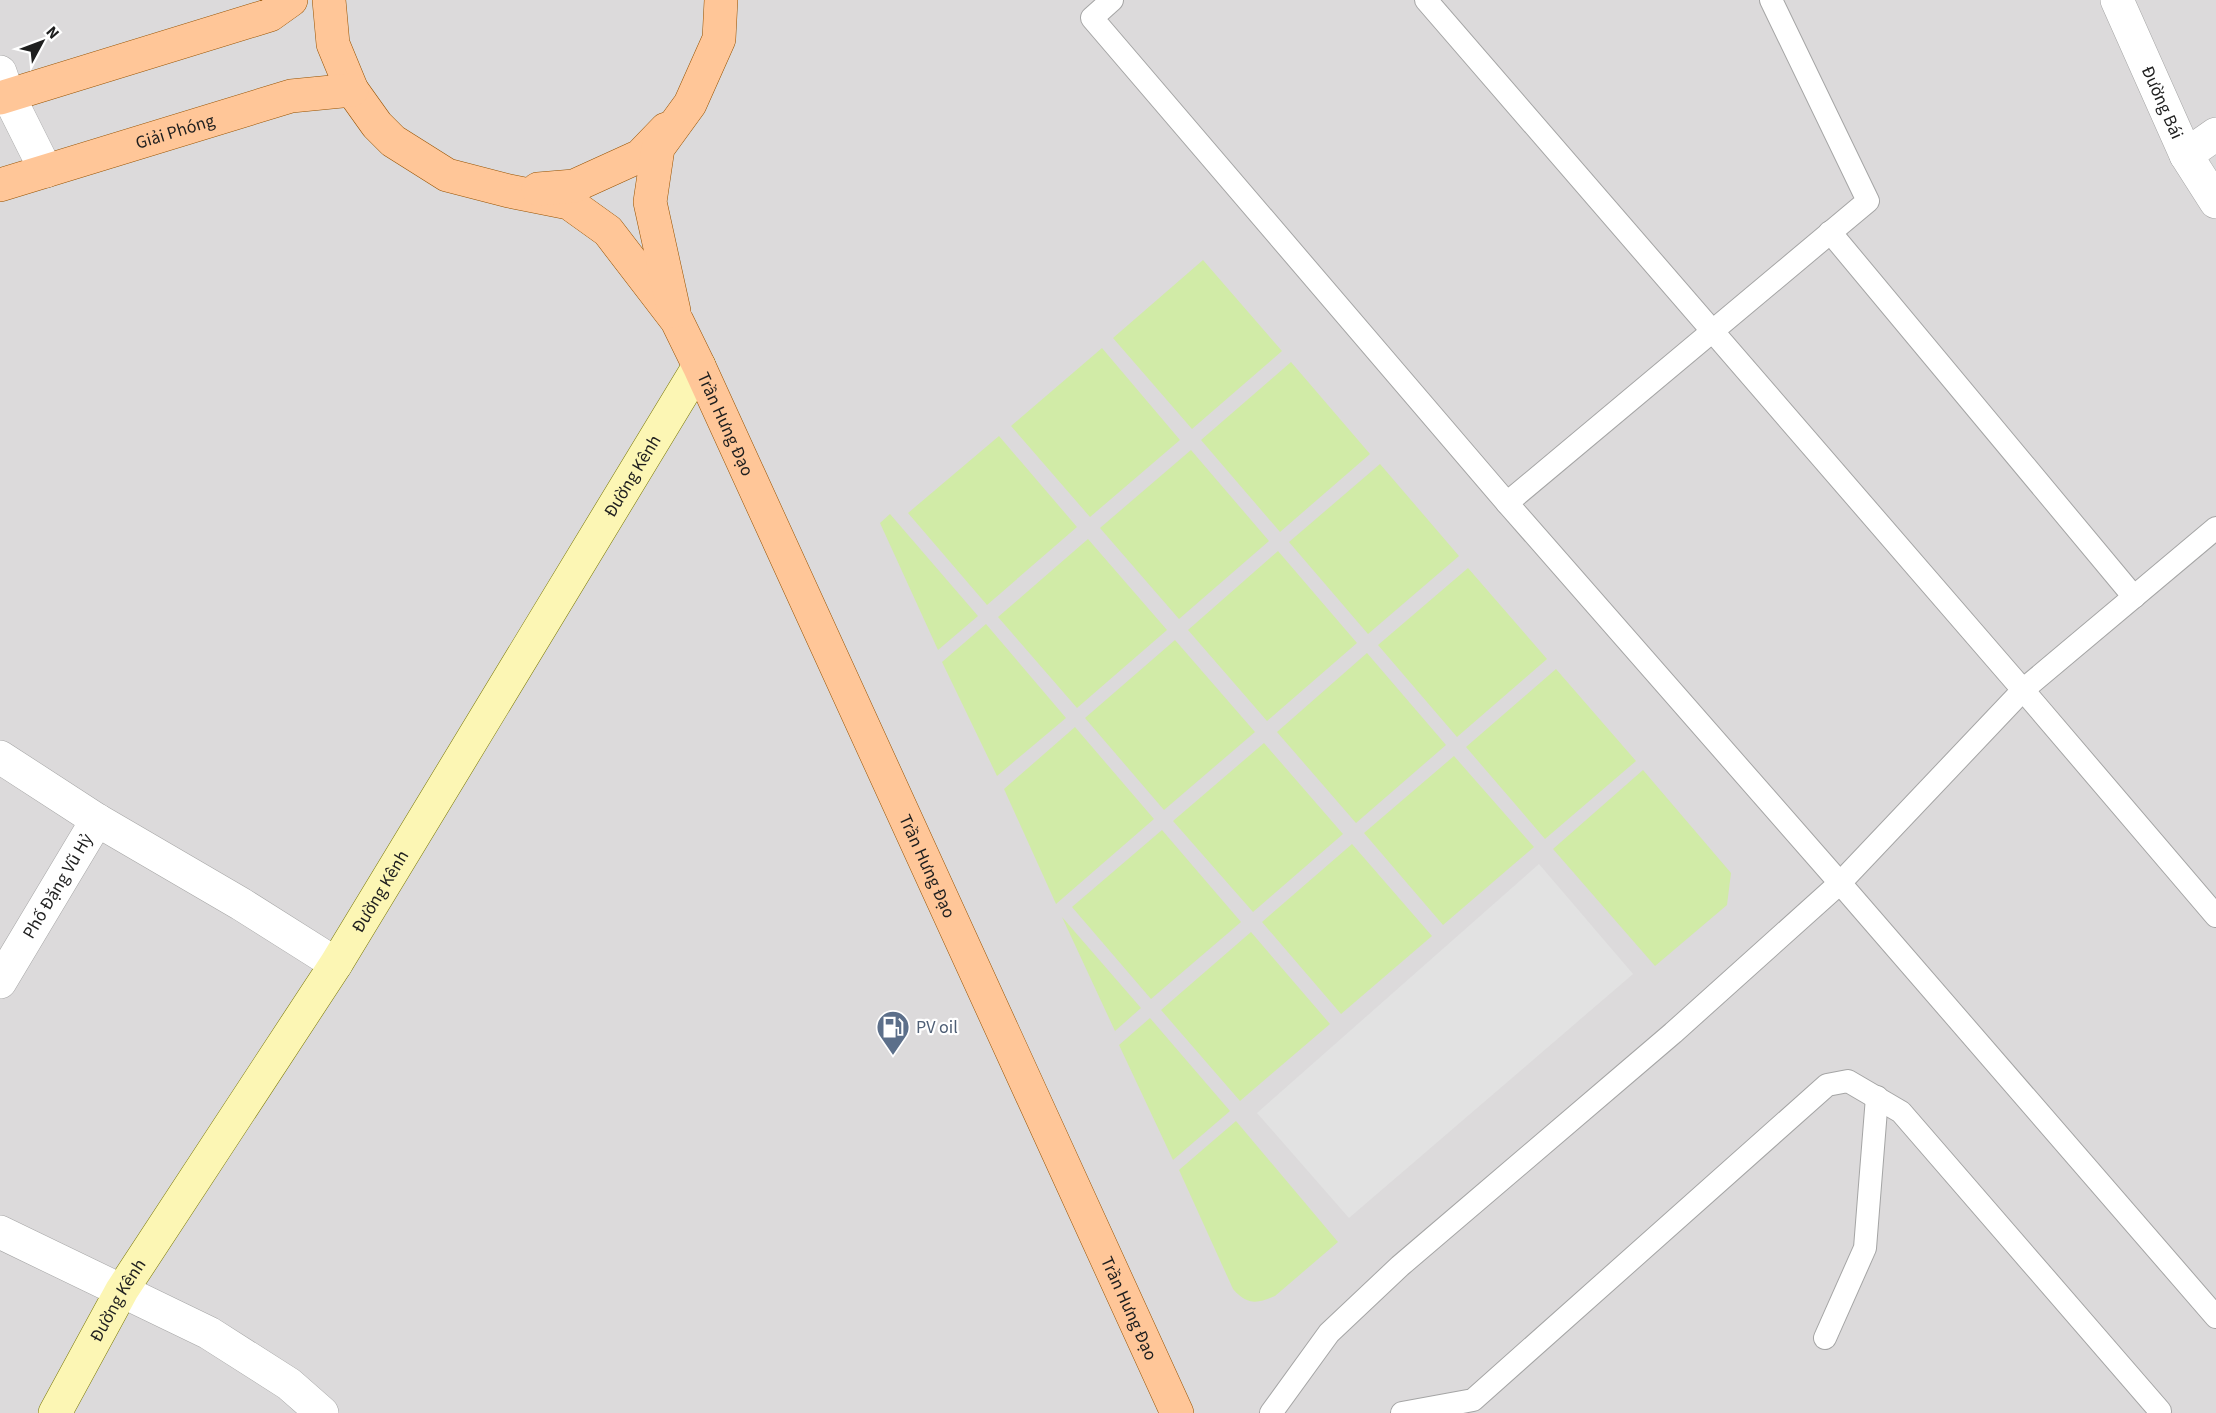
<svg xmlns="http://www.w3.org/2000/svg" width="2216" height="1413" font-family="'Source Sans 3',sans-serif">
<style>
.residential{fill:#dcdadb}
.grass{fill:#d1eba7}
.parking{fill:#e2e2e2}
.lines{fill:none;stroke-linecap:round;stroke-linejoin:round}
.lane-casing{stroke:#a5a5a5;stroke-width:24}
.street-casing{stroke:#a5a5a5;stroke-width:34}
.secondary-casing{stroke:#787601;stroke-width:34}
.primary-casing{stroke:#975200;stroke-width:34}
.lane{stroke:#fff;stroke-width:22}
.street{stroke:#fff;stroke-width:33}
.secondary{stroke:#fcf6b4;stroke-width:33}
.primary{stroke:#ffc698;stroke-width:33}
.labels{text-anchor:middle;stroke-width:4.5;stroke-linejoin:round;paint-order:stroke}
.street-label{font-size:18px;fill:#1e1e1e;stroke:#fff}
.service-label{font-size:18px;fill:#4e5e75;stroke:#fff;text-anchor:start}
</style>
<rect width="100%" height="100%" fill="#efeae3"/>
<rect class="residential" x="0" y="0" width="2216" height="1413"/>
<g class="grass">
<path d="M1203,260L1282,351L1192,429L1113,338Z"/>
<path d="M1102,348L1180,440L1090,517L1011,426Z"/>
<path d="M1291,362L1370,454L1280,532L1201,440Z"/>
<path d="M999,436L1077,527L987,605L908,513Z"/>
<path d="M1191,450L1269,541L1179,619L1100,528Z"/>
<path d="M1380,464L1459,556L1368,634L1289,542Z"/>
<path d="M890,514L978,616L938,650L880,523Z"/>
<path d="M1088,539L1167,630L1077,708L998,617Z"/>
<path d="M1278,551L1357,643L1267,721L1188,630Z"/>
<path d="M1468,568L1547,659L1457,737L1378,645Z"/>
<path d="M986,624L1066,718L997,776L942,662Z"/>
<path d="M1175,640L1255,732L1164,810L1085,718Z"/>
<path d="M1367,653L1446,745L1356,823L1277,732Z"/>
<path d="M1556,669L1636,761L1545,839L1466,747Z"/>
<path d="M1075,727L1154,819L1056,904L1004,789Z"/>
<path d="M1264,743L1343,834L1253,912L1173,821Z"/>
<path d="M1454,756L1534,847L1443,925L1364,833Z"/>
<path d="M1643,770L1731,873L1727,905L1655,966L1553,849Z"/>
<path d="M1162,830L1241,922L1151,999L1072,907Z"/>
<path d="M1352,844L1432,936L1341,1014L1262,922Z"/>
<path d="M1062,917L1141,1008L1115,1031Z"/>
<path d="M1251,932L1330,1024L1240,1101L1161,1010Z"/>
<path d="M1150,1018L1230,1111L1173,1160L1119,1045Z"/>
<path d="M1236,1121L1338,1242L1275,1296C1257,1304 1247,1305 1233,1289L1179,1170Z"/>
</g>
<path class="parking" d="M1539,864L1633,974L1349,1218L1257,1113Z"/>
<g class="lines">
<defs>
<g id="lane">
<path d="M1112,0L1092,18L1507,503L1840,883L2216,1317"/>
<path d="M1426,0L2023,690L2216,916"/>
<path d="M1830,232L2134,597"/>
<path d="M1507,503L1868,201L1771,0"/>
<path d="M1825,1338L1865,1248L1877,1097"/>
<path d="M1271,1413L1329,1333L1400,1266L1673,1033L1840,883L2023,690L2216,528"/>
<path d="M1402,1413L1473,1400L1827,1085L1848,1081L1901,1112L2160,1411"/>
</g>
<g id="street">
<path id="s1" d="M2117,0L2186,155L2216,202"/>
<path d="M0,72L8,95L46,171"/>
<path d="M2186,155L2216,134"/>
<path d="M0,757L97,820L241,904L336,964"/>
<path id="s2" d="M0,982L97,820"/>
<path d="M0,1232L209,1333L289,1384L322,1413"/>
</g>
<g id="secondary">
<path id="s3" d="M55,1413L122,1290L336,964L699,366"/>
</g>
<g id="primary">
<path id="s4" d="M329,0L333,44L352,90L377,125L393,141L447,175L509,191L569,203L608,231L677,321L699,366L1177,1413"/>
<path d="M0,98L270,15L291,0"/>
<path id="s5" d="M0,185L291,96L352,90"/>
<path d="M538,189L574,186L640,156L666,129"/>
<path d="M674,311L650,202L658,148L690,104L719,39L721,0"/>
</g>
</defs>
<use href="#lane" class="lane-casing"/>
<use href="#street" class="street-casing"/>
<use href="#secondary" class="secondary-casing"/>
<use href="#primary" class="primary-casing"/>
<use href="#lane" class="lane"/>
<use href="#street" class="street"/>
<use href="#secondary" class="secondary"/>
<use href="#primary" class="primary"/>
</g>
<defs>
<symbol id="fuel-pin" viewBox="-11 -11 22 30"><path d="M0 17L-7.5 6A9.5 9.5 0 1 1 7.5 6Z" fill="#5c6f8a" stroke="#fff"/><path d="M-5.5-6h7V0h2V4h1.3V-2.5L3-4.5l.8-.8L6-3V5H2.5V1h-1V6h-7ZM-4.2-4.7v3.2H.2V-4.7Z" fill="#fff"/></symbol>
</defs>
<g fill-rule="evenodd">
<use href="#fuel-pin" x="874" y="1008" width="38" height="52"/>
</g>
<g class="labels">
<g class="street-label">
<text dy="6" stroke="none"><textPath href="#s1" startOffset="112">Đường Bái</textPath></text>
<text dy="6" stroke="none"><textPath href="#s5" startOffset="183">Giải Phóng</textPath></text>
<text dy="6" stroke="none"><textPath href="#s4" startOffset="624">Trần Hưng Đạo</textPath></text>
<text dy="6" stroke="none"><textPath href="#s3" startOffset="1101">Đường Kênh</textPath></text>
<text dy="6" stroke="none"><textPath href="#s4" startOffset="1110">Trần Hưng Đạo</textPath></text>
<text dy="6" stroke="none"><textPath href="#s2" startOffset="112">Phố Đặng Vũ Hỷ</textPath></text>
<text dy="6" stroke="none"><textPath href="#s3" startOffset="615">Đường Kênh</textPath></text>
<text dy="6" stroke="none"><textPath href="#s3" startOffset="129">Đường Kênh</textPath></text>
<text dy="6" stroke="none"><textPath href="#s4" startOffset="1596">Trần Hưng Đạo</textPath></text>
</g>
<g class="service-label">
<text x="916" y="1033">PV oil</text>
</g>
</g>
<g transform="translate(42 42) rotate(49)" stroke="#ffffff" stroke-width="4.5" paint-order="stroke">
<path d="M0-4.5L10 22L0 15L-10 22Z" fill="#1e1e1e"/>
<text y="-9" font-size="16" font-weight="bold" text-anchor="middle" fill="#1e1e1e">N</text>
</g>
</svg>
